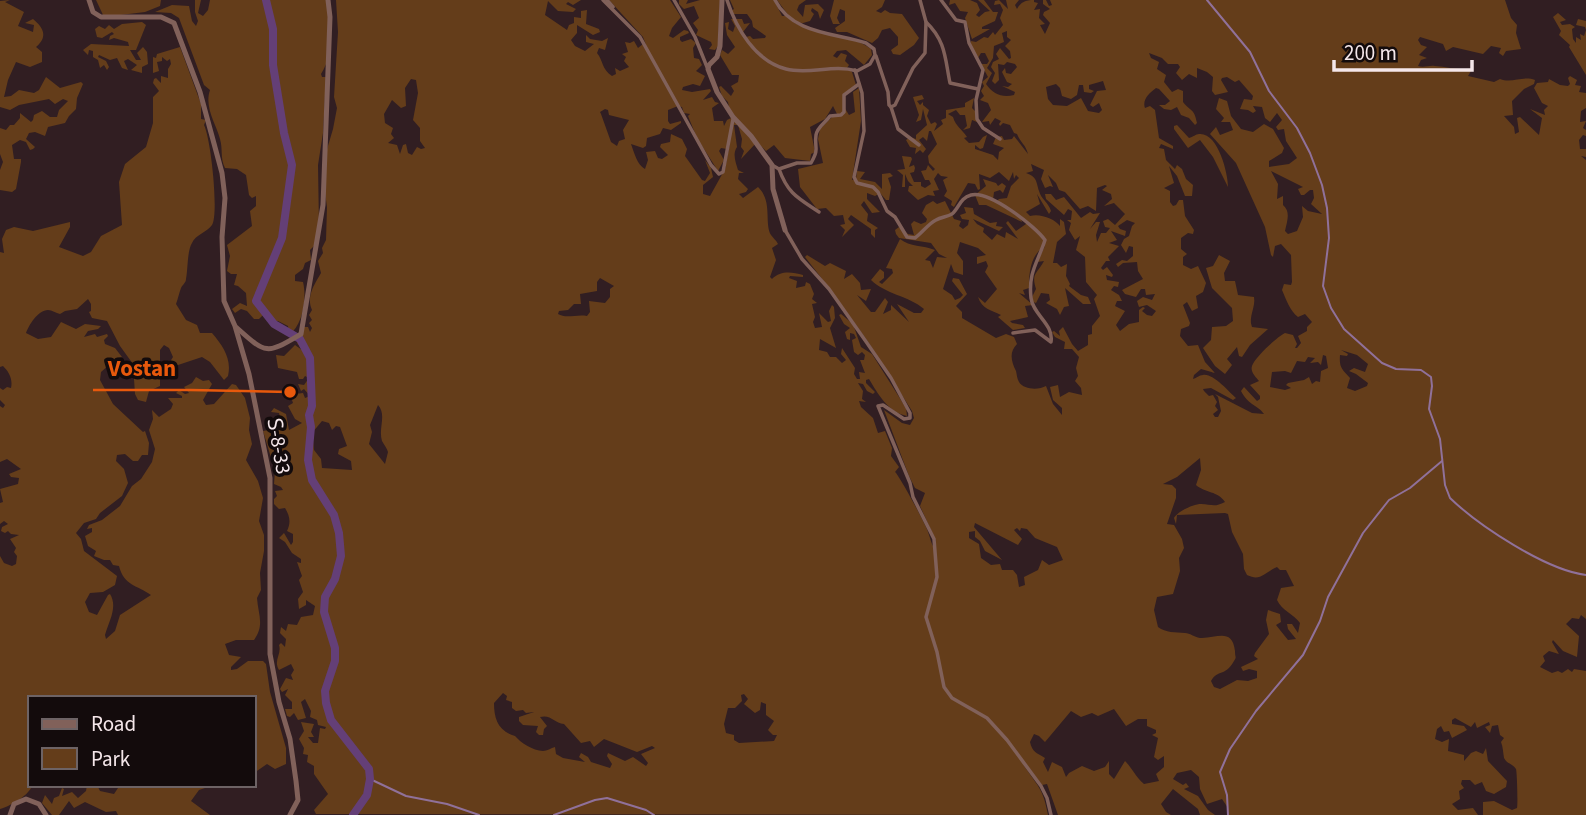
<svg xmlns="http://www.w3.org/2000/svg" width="1586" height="815" font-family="'Source Sans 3','Noto Sans Armenian',sans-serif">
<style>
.green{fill:#643d1a;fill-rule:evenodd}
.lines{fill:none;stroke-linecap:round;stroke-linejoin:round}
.stream{stroke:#90719a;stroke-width:2}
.river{stroke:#643f77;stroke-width:8}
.minor{stroke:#81615a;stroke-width:3.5}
.tertiary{stroke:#81615a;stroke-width:5}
.labels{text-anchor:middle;stroke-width:7;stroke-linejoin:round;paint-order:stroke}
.street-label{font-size:21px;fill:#f5e7ea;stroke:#130b0c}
.leader{fill:none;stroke:#e8590c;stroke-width:2.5}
.callout-dot{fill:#e8590c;stroke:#130b0c;stroke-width:2.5}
.callout-label{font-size:23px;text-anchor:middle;font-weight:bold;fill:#e8590c;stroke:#130b0c;stroke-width:7;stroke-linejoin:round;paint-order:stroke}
</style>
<rect width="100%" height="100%" fill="#311e22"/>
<g class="green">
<path d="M10,0L5,2L24,12L18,26L33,32L34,25L25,23L33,19C44,28 48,37 36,47L42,52V62L30,67L16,62L8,80L4,97L11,96L19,90L34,93L39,90L46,77L60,88L81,82L83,84L77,98L76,109L69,116L65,123L48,127L45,136L35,132L29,133L26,139L35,147L33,149L30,150L26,142L20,140L12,145L14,159H21V162L16,189L12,192L0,190V170L3,162L0,154V128L6,130L10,125H14L20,118V113L31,122L33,120L34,115L42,111L50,117H57L59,110L68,101L63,99L55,104L49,99L19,105L10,110L0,107V1Z"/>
<path d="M96,0H161L160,6L145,12L104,17Z"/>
<path d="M195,0H201L198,13L203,16L208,10L210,0H327C332,25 335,52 321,74L322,77H326L323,133L318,165L319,226L314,246L310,250L311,260L305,263L303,269L295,275V281L303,282C307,298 303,325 289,335L288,326L278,321H268L263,315L259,319H254L247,311L241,309L235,313L232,309L240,303L247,306L246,293L238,286L234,285L237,274H231L227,271L230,256L227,245L252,226L250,211L256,206V196L252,198L249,195L246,175L237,169L225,168C220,158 223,149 220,139C216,124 204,107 210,90L204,85L179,18L171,13L155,12L172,5L189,6L192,21L196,26L198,21L195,12Z"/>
<path d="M336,0H581L573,5L568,2L566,4L576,9L573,12L558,11L548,1L545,15L567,30L569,25L574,23V17L581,18V11L587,10L586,24L599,29L600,32L593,35L577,25V33L571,40L575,46L585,51L594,44L586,42V35L590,39L602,41L608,38L605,50L599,48L597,53C603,60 602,70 612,76L616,74L615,68L620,71L629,67L624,61L626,57L622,54L628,52L625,42L630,43L634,41L638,48L643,44L646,45L643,37L609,0H670L681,17L672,28L669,36L673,38L684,30L688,31L689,33L680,37V40L682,42L691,39L696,43L693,48L694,58L699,59L702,65L696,71L705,76L700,86L693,84L683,87L682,90L692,92L710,89L711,91L703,100L712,97L715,102L719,103L712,108L714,121H723L724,126L727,120L731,118L728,102L722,96L719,87L721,86L731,96L734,91L731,86L738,82L739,75H732L720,55L722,50L728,54L735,47L727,35L725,23L729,22L728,29L733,32L735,26L731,19H742L744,24L750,23L743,32L746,37L750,36L753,39L765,38L766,36L753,27L752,21L747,14H733L731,11L734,9L730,0H774L782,16H789L777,0H806L799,5L797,10L803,17L805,5L818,4L824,10L820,19L818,12L812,8L811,11L814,14L810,21L803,23L793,22C817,37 848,32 871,49L872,55L864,65L846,50L837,51L833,56L837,58L841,53L847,55L845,61L849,65L847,68L852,72L856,85L843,94L844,107L849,115L855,112L853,92L859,88L861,121L852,180L856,179L857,171L865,172L860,179L875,182L882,189V174L890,173L893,176L888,178L891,187L889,200H886L880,193L875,196L867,193V199L880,212L872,213L864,201L861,205L868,214L867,221L878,228L875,230V238L871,234V229L851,215L848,219L854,225L842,237L845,230L840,225L845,224L843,215L834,216L826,208L817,209L800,187L798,169L823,163L818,139L820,129L833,116H838L833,106L825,119L810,127L815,152L811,154L810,161L785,158L774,145L766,151L757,142L741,159L744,151L741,147L742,139L738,125H734L737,147C732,154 736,163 738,170L744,173H739L738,179L748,189L746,192L739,194L743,198L758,187C773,201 764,223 771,235C773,238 776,240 778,244L772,248L776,260L770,277L772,279C781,270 792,272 803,275V277L790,276L789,278L797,281L796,288L805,286L806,282L810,284L814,294L812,299L817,303L812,304L815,317L813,322L815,328L822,327L819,313L828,322L831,321L829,311L832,305L834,307L835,318L830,328L836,348L820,339L819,350L827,352L830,357H836L842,363L846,360L841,354L842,348L855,368L854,374L857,379H860L859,372L865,373L860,360H864L865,355L862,352L858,355L854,352L852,340L856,338L854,334L850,333V340L847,339L845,332L850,328L844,324L839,315L841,314L853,324L861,347L872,354L906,408L907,416C888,412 878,394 869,379L866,380V383L875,392L873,394L867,391L863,384L858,383L863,391L862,399L866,402L859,401L861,407L873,418L878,433L885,431L892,448L891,456L899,467L895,472C899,475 921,516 925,525C929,532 930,540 933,546L936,541L920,506L925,493L915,488L909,476L884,410L902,423L910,425L914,418L912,411L869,343L830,289L805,257L807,255L825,266L830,263L846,271L844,279L852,274L860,283L861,290L871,289L866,301L857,295L871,312H875L885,298L888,302L883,314L891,310V305L909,322L897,304L914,313H921L924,309C909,296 885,294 871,280L880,269L884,272V278L879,282L882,284L893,273L892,269L886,268L900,239C910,247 923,245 935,250L925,260L930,261L933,268L937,257L947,258L939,254L931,243L899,238L896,234L895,230L899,227L908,234L914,235L911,224L914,221L921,224L926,222L927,219L922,213L926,205L933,201L937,204L945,201L954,219L961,221L959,226L963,229L968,225L969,220L962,219L960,215L966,213L964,207L973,208L974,214L990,223L997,222L996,226L1003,227L999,231L973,219L977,224L984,228L983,232L992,240L997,234L1005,238L1006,232L1018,239L1006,223L1008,221L1016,231L1026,224V219H1021L1022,222L986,205H979L975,195L986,186L983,179L996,183L998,186L1002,183L1006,186L1003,193L1000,190L994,192L993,200L996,202L999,199L1007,198L1011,186L1019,178L1016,175L1014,179L1013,172L1009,181L999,172L990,178L979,174L980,189L978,190L975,184L968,183L954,207L951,205L952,201L944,196L947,191L943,180L948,177L941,176L938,173L934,179L939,190L933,191L935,196L928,195L918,200L908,191L909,186H913L908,181L905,174V187H902L903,175L897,170L905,169L902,156L911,157L912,159L909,167L914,165L915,168L914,172L910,173L914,182H921V186L925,188L931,184L929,180H925L921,171L926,170L928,165L933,171L935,169L929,163L928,156L937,144L931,131H929L927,141L923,137L919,140L926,149L923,153L920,150L915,154L916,148L910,147L906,140L910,137L916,139V135L927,125L923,109L921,120L916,122L919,115L913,97L922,95L924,99L917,101L920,105L923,102V105L929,110L927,116L931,124L935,122L937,124L934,131L943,124L941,120L946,118V110L965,107V103L974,98L972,108L977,113V122L972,120L970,128L963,130L967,126L965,115H960L956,110L948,114L953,117C956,127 962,129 967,137L964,138L969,143L979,142L983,137L987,135L983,148L980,149L975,145V149L993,155L998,160L999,152L1004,148L993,144L996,137L1002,136L1004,140L1012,139L1014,136L1028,154C1026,145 1020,142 1017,134L1014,133L1010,125L1003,123L1000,126L999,124L1001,121L995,118L990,125L989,121L982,122L991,110L988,103L980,100L984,96L981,91L984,86L982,82L988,77L981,64H987L989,61L985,53H981L978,58L970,44L971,41L976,42L984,37L988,38L993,32L995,35L1003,25L1000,18L1003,10L1000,4L994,5L995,1L999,0L1008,9L1006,0H1019L1015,5L1017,9C1021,2 1025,0 1034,0V2L1038,3L1034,10L1040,9L1039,18L1045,24L1040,25L1045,34L1050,23L1043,15L1044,12L1050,9L1043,4V0H1046L1049,6L1052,5L1050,0H1505L1511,18L1517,25L1516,33L1521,49L1506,51L1503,56L1499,53L1501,48L1491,46L1483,54L1453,47L1446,51L1443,44L1420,37L1418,40L1421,45L1427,47L1419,55L1427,58L1421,60L1418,66C1424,68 1429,65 1435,66C1447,67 1458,70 1470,69L1471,71L1468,76L1494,82L1500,79C1512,84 1523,75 1535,80L1534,84L1524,89L1512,101L1513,115L1504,116L1514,127L1515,134L1519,132L1517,118L1520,117L1539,135L1542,118L1530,109L1545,115L1544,110L1548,106L1542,103L1534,88L1537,83L1548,82L1549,79L1560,85L1568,86L1570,84L1568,78L1570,76L1577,80L1575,85L1581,86L1579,92L1586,93V108L1581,111L1580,122L1586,121L1583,128L1586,130V136L1583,135L1579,140L1580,149H1586V157L1581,156L1586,160V619L1581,615L1579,619L1572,618L1566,624L1579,636L1577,657L1563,651L1553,640L1552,642L1559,654L1549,651L1543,656L1545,661L1540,667L1552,673L1558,671L1562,673L1568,669L1572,672L1574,669L1586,671V815H1483V802L1494,801L1512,810L1517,808C1518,804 1517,772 1516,769C1513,764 1507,764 1504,758C1503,752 1503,747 1501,742L1504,738L1500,735L1498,725L1492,726L1490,733L1485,727L1490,725L1489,722L1477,728L1475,722L1471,727L1455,718L1452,720V724L1464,726L1467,730L1452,738L1449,731L1444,732L1441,726L1437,729L1435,739L1442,742L1449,739L1448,751L1464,755V761L1471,753L1476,751L1483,754L1486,748L1488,761L1507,781L1506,787L1494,794L1486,791L1482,782L1475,785L1470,780H1462L1461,784L1464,788L1459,791L1460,799L1452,804L1458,810L1473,808L1478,815H1227L1228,808L1222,799L1207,804L1200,789L1199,777L1191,770L1177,773L1173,779L1183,785L1186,783L1189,787L1184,789L1198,796L1208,810L1215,815H1200L1198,809L1173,789L1161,804L1166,812L1171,815H1058L1047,784L1042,785L1024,761L1023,764C1037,786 1043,787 1048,815L316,814L314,810L328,794L314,774V766L307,762L308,755L303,754L304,748L299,739L304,731L301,722L314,724L311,732L314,737H308L313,743H318L320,728L325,729L326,727L318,725L317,720L310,717L311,711L305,699L301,702L306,718L298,720L294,713L290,717L287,716L285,709H292V702L285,695L288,689L282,692L280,689L286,678L293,680L291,675L294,670L291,664L279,670C273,660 282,654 279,645L281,643L285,647L286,639L280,633L281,627L286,631L288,624L297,625L301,617L313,615L315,606L306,600V605L299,609L298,599L303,592L299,580L302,576L297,562L301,563V559L292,553L285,542L279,538L284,533L291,545L293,542V534L287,531C291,523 290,516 285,508L279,509L274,504V499L277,496L275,491L283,490L281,487L274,484L275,471L263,431L274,429L273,422H265V419L281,421L279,413L271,412L274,408L286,414L289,430L302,423L295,419L288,406L293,403L291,397L295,394L303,393L305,398L310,396L304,389L301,391L298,384L304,385L309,378L305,376L303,379H299L297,372L278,368L276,355L284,356L295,345L302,350L297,343L303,327H308L310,332L312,328L309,323L312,320L309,315L312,310C306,297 314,285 321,273L318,261L323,253L322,248L326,240L327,207L323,178L325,156L333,129L337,108L334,97L338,32ZM1007,31V37L1011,40L1005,46L1010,51L1011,58L1009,59L1000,48L996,54L999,59L993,62L991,67L995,73L992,81L995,84L999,80L998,64L1004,65L1007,62L1015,64L1017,67L1011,74L1006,73L1005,68L1002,72L1007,82L1012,84L1008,87L1002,86L1015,92L1014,95C1002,98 993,94 986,84L992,73L987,68L993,58L994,46L1004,42L1002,33ZM1149,53L1162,58L1168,64H1178L1180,67L1176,73L1182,80L1189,74L1197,78V68L1207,72L1213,77L1212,91L1215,95L1228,92L1221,80L1222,78L1227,77L1235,82L1239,80L1253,96L1252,100L1244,99L1240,109L1248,110L1253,113L1256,111L1253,106L1262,107L1265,118L1270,122L1277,113L1282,120L1276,127L1278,130L1284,129L1286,141L1297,158L1289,164L1269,167V161L1282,153L1284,148L1273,129L1264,124L1253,132L1241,129L1231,116L1227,101L1219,98L1216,109L1224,118L1221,122H1230L1233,130L1220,135L1216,127L1210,134L1236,163L1265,227L1271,255L1273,257L1275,246L1281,244L1291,255L1292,282L1291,285L1284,284L1282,290C1286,299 1290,311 1298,317L1305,314L1312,322L1307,327V331L1298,336L1301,343L1297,348H1295L1297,344L1293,335L1285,333C1277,337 1255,357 1252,366C1250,372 1256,377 1259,381L1250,385L1260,396V399L1257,401L1244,387L1241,391C1249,406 1258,405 1264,414L1252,413L1215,394L1218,397L1221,411L1218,417H1215L1213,414L1218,410L1215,406L1217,402L1213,395L1209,396L1204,391L1203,389L1211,388L1233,400L1236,398C1229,392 1213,373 1203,375C1199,375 1197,378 1193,379L1194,375L1201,369L1215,373L1205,362L1198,345L1188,346L1180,336L1181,329L1189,326L1190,323L1183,305L1187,302L1192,311L1198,308L1196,296L1203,292L1206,283L1198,266L1191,269L1183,265V257L1187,254L1181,249V238L1188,233L1193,234L1194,230L1185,216L1183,200H1179L1176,205L1173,206L1170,202V191L1164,188L1174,183L1169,166L1177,176L1185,196H1192L1193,185L1186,179L1182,169L1177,165L1175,169L1166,160L1164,149L1159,148L1161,144L1173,149V146L1159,138L1155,110L1150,106L1145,108C1142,100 1149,93 1156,88L1159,89L1170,101L1165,105H1159L1164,109L1171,110L1177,107L1181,115L1189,118L1195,125L1197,123C1194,108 1192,113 1183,102V91L1178,89L1172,92L1164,82L1166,75L1157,69L1159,62L1151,58ZM411,79L416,80L418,93L413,120L420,128V141L425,148L421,149L417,147L412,155L408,153L406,144L403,145L400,154L397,145L388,143L394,138L391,134L393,128L385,123L384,114L392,100L401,108L406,106L405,88ZM1103,81L1106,90L1097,91L1090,105L1093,107L1099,103L1102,110L1099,113L1088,111L1081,98L1067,106L1053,105L1048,99L1046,87L1056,84L1060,88L1062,96L1071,99L1077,95L1079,85H1083L1084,92L1091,93L1094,91L1089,89V85ZM678,106L682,107L684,113L690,114L688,116L697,138L718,171L724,160L719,151L721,148L727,149L730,143L725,169L710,196L703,194V185L713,177L711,168L705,160L710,173L705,181L702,180L685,156L687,149L682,139L671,134L670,142L661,144L660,147L668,155L662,159L658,158L655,151L646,152L648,160L645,169C637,165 634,152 631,144L643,148L646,146L647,138L660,134L663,128L671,130L681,123V121L670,124L668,121V110ZM605,109L608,110L609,115L629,120L623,130L625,139L619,141L617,146L611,142L601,114L600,112ZM1031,164L1044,170L1041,179L1045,188L1050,186L1053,187L1048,175L1056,183L1059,190L1065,192L1080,209L1088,206L1096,211L1097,188L1105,185L1107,186L1102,190L1111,194L1112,199L1104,206L1114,203L1125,214L1115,225L1108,219L1103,221L1105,227L1110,228L1106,233H1101L1097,242L1096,235L1100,222H1096L1090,229L1100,213L1093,214L1090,212L1081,218L1064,197L1056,200L1051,194H1045L1046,199L1064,215L1068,209L1072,211L1071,220H1067L1071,223L1069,230L1075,240L1080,236L1076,250L1085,257L1086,282L1097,295L1094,299L1100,316L1092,326V334L1088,335V345L1078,351L1072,344L1063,327L1059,331L1060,336L1054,331L1052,332L1055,337L1065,342L1064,349H1072L1079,357L1076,368L1078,376L1075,381L1081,388L1082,395L1069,392L1060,397L1058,385L1050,387L1053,400L1062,408V415L1053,404L1046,386C1039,390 1024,390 1019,382C1017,379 1017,375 1016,371C1011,361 1009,352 1017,344L1014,337L1006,334L996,338L962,318V312L956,306L967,294L959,279L953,278L952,281L963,295L960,298L955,300L952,295L943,289L951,264L954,272L963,275V261L957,253L960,242L978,248L986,255L977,257V264L986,261L988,266L985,272L997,289L985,303L978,297C982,309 991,310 1001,315L998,317L1013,330L1025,328L1023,325L1012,323L1010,321L1028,317L1025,306L1033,305L1019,293L1025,295L1023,290L1029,288C1029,273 1030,255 1045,246L1037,262L1044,261C1037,274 1031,273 1036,289L1032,297L1033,302L1036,303L1041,293L1049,294L1050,300L1046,303L1057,309L1060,315L1064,307L1069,306L1065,288L1083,304H1091L1088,297L1081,295L1069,286L1070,284L1066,276L1067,264L1061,267L1057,263H1053L1057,242L1066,234L1064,222L1060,219V226C1055,219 1040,213 1030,216L1026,212L1040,204L1037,194L1049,214L1051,211C1049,203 1041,199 1039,191C1036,181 1037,177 1026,173L1033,171ZM1271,171L1303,187L1298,189L1301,195H1304L1310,190H1313L1314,198L1311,204L1322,214L1308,211L1302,206L1303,217L1297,231L1288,234L1285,231C1287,221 1291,212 1283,205V196L1277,199L1278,184ZM1127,220L1135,223L1132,226L1129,236L1124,239L1121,245L1126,253L1129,246L1133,247V256L1127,261L1122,260L1116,264L1118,267L1123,263L1137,262L1138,271L1143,279L1122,290L1125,294L1136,297L1141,289H1145L1146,295L1155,294L1152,300L1143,297L1137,301L1139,307L1147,305L1156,311L1152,316L1147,315L1142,311L1145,308L1143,307L1139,310V322L1129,324L1120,331L1116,325L1125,311L1115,306L1117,301H1122L1119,295L1111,290L1114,286L1118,287L1119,282L1107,280L1106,275L1112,277L1113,275L1107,267L1103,270L1101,268L1106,261H1110L1108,257L1119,246L1109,243L1117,240L1111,231L1125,236L1126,231L1120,229L1118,226ZM600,278L614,286L610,289V297L605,303L589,301L590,312L587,316C577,314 566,319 558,314L559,311L568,310L574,304H581L580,294L597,291V282ZM1341,350L1357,355L1368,364L1365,372L1354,368L1349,371L1356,374L1368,383L1367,386L1355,391L1347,388L1350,378C1342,369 1339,368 1340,355L1347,356L1348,354ZM1323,355L1326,356L1328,368L1321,371L1320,382L1316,381L1312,384L1309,377L1304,380L1288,383L1286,385L1291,388L1285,390L1270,387L1272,372L1285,371L1291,373L1297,361L1305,362L1308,357L1315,358L1310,363L1318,362L1321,365ZM378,405C387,415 378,428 382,441C384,445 387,448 388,452L385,464L369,444L372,432L370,425ZM322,421L329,423L332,430L336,426L340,427L347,446L339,449L338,454L351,461L352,470L322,468L321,459L314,450L312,433ZM1200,458L1201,470L1196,485C1205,493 1218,491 1225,502C1214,508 1211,504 1201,504C1193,504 1177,512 1174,518L1176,524L1177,515L1225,513L1228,514L1232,532L1243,554L1244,569L1247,575C1261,582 1265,572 1277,567L1280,570H1286L1294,586L1281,588L1277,600C1282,611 1294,614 1300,623L1298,633L1292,624H1287L1288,629L1296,639L1288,640L1276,625L1281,622L1280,614L1268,610L1266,620L1269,634L1255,653L1254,656L1258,659L1241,667L1243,671L1249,669L1257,671V678L1248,681L1237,680L1220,689L1214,687L1211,681C1218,669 1225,677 1234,661C1237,656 1235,658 1235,651C1232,627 1216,639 1200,638C1194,637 1190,633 1185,633C1175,632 1166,633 1158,627L1154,610L1157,597L1173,594L1180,571L1179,558L1184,548L1182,539L1174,525L1167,524L1176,498V489L1172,485L1163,484L1177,477ZM975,523L1018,545L1022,539L1014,530L1017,528L1020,531L1021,528L1027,529L1035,538L1057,547L1063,560L1049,565L1042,560L1038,570L1024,577L1025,585L1019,587L1017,575L1013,570H1002L1000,564L991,565L981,558L979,544L969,538V532L975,531V537L980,541L985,551L1002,560L974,527ZM503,693L507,696L506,700L512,702V708L516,711L523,710L526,713L534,712L519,717V721L523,725L538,726L536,732L539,735H543L544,729L547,726L540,717C551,714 554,723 564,724L581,743L590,741L594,747L604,739L637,752L652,746L655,748L641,754L648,763L646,766L633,757L625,761L608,753L607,756L612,764L610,768L591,762L588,757L581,753L579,757L585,762L563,758L556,754L555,747C551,748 547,751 543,751C533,751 520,742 515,736C498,731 494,719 494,703ZM744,694L748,699L744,704L755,713L760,710L761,702L766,704V715L774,721L768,730L773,735H777L774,741L739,743L734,740V735L726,733L724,724L728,708H735L742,701L741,695ZM1114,709L1126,726L1138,719H1147V726L1156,730V733L1152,735L1158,738L1154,757L1158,760L1164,756V767L1156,774L1159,781L1144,784C1134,775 1133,769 1125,761L1114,779L1109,774V761L1105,767L1094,771L1082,766L1069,773L1066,777L1062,767L1052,762L1048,772L1043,762L1045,758C1037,753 1032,752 1030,742L1034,734L1039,736L1045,742L1071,711L1081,717L1092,713L1098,716Z"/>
<path d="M679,0H688L686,4L700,0H720L718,46L715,50L709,49L712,45L711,42L696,35L698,30L693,23L699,18L694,6L684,9L679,4Z"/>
<path d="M834,0H885L882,7L876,11L881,13L885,10L890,13L902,14L919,38L914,45L900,55L893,54L891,50L898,45V37L890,28L882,30L878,38L872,43L847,32H837L835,28L845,21V11L840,9L837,18L840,24H833L830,16Z"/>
<path d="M950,0H970L977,3L980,10L976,15L979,17L985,12L990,11L978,0H984L993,12H998L995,21L982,27V29H990L972,39L965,18L968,12L960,11L955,3L949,5Z"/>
<path d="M1558,13L1566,20L1560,22L1562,25L1570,24L1575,27L1572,29L1573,39L1576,43V37L1581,40L1580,34L1584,36L1586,30L1585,27L1576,25L1578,19L1586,21V75L1569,47L1570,45L1559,35L1561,31L1553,17Z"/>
<path d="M142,22L146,25L136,50H130L136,60H141L137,53L143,47L147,52L148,64L142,67V73L131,70L137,65L128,59L124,61L128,70L122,68L117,58L110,60L99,55L98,57L106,61L109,67L107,70L104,65L100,68L98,60L93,57V51L89,50L88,55L83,50L91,44L129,46L128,42L114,38L109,40L110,36L114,34L112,32L102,38L97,37L95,29L99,26L105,29L109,25L114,29L122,24Z"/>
<path d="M180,47L201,104V119L206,120L204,125C211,139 219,214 212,225C207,232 195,235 192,243C187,251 188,270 186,279C186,283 182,285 181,288C179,293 178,299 176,304L186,320L197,325L200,333H212C223,346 232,359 228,376L224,380L210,362L202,357L169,368L168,365L173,357L169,348L164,345L160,350V386L149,391L146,402L138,400L135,394L133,364L120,346L107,321L92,318L89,312L91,311V304L88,299L77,309L65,311L60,314C56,313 52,310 48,310C38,310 29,325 26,333L38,339L51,337L61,322L76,329L85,324L101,326L98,329L88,331L84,337L95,334L97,337L107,334L108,336L104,340L105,344L115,348L122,357L117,358L101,372L100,380L113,404L143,432L145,431L149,443L148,455H142L138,461H133L125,454L117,455L116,461L124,469L128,483L122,496L100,513L96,519L84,523L76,533L81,539L84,551L117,576L115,585L103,592L90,593L85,602L89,612L97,615L108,595L110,594C118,607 109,621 105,635L106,639L115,631L120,615L151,595C137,585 124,586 119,566L113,565L110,560H104L94,556L96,551L88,546L85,536L92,532V528L87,529L89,525L102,520L120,506L132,486L141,479L152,462L155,449L149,430L153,419L152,410L159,417L171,409L173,404L168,398H182V396L176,393L179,390L185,394L189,393L184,387L192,383L196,377L203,381L209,380L212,384L203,400L206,405L214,404L232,384L236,385L245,398L250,418L249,430L252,444L246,460L258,481L263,498L259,521L264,535V551L260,573L261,590L257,598C258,614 265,625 254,640H236L225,644L229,655L241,657L231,667V670L237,669L248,661H263L266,664L270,692L286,748V764L275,769L267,764L254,773V698H30L31,788C27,796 9,807 0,809V556L4,563L12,566L16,564L17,556L14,552L16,548L10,539L19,535L11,534L8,531L5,533L1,531L2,527L8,524L4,521L0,524V503L3,502L0,489L18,484L19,478L11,477L9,474L21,469L7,459L0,462V406L3,408L5,405L0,400V388L3,390L7,387L11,388C13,379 9,372 3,366L0,367V252L4,253L2,239L6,230L14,227L33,231L70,222V227L59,247L83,256L91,252L101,236L122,225L119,182L125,164L146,147L153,123V97L159,91L153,83L154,79L156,78L161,83V76L168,78V69L171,64L170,59L167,61L162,57V61L157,62L159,71L153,73V57L156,58L157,54Z"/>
<path d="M1177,125L1189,138C1193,137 1196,134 1199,134C1218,132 1228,173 1228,187L1213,157L1200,140L1188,148L1174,129V126Z"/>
<path d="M1219,255L1230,261L1224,273L1225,281H1235L1238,295L1254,297C1256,307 1248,317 1252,327L1268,329L1250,345L1242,357L1239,356L1237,347L1227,359L1232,365L1225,374L1215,366L1203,348L1211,340L1212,327L1226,326L1233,321L1232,308L1212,288L1206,268L1213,266Z"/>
<path d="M87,785H97L100,791L114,794L120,785H206L205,788L199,790L191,801L210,815H118L116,811L106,812L85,802L74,808L69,801L59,815H52L42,803L45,795L52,804L54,798L59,796L62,788L64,789L62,796L72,792L78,798L86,791Z"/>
</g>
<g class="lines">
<g class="stream">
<path d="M1207,0L1250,52L1269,91L1297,128L1310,153L1322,185L1327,208L1329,238L1323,286L1331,308L1344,329L1382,363L1396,369L1421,370L1431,377L1432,386L1429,409L1440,439L1445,485L1450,498C1479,526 1546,570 1586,575"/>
<path d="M370,779L406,796L447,804L479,815"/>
<path d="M554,815L595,800L607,798L646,810L654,815"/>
<path d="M1228,815L1227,795L1220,772L1230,749L1256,711L1303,655L1320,621L1328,597L1363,533L1389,500L1410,488L1442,461"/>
</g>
<path class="river" d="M266,0L273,29V65L284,133L292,165L282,238L256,301L274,324L300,339L310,358L312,406L309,415L311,427L308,460L312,480L334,515L339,533L341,556L335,579L325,597L324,612L335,648V661L325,691L326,703L331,720L369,769L370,779L367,795L353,815"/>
<g class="minor">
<path d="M603,0L640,37L711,165L719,174L723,172L733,119"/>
<path d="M607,0L613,7"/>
<path d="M674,0L695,37L707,67"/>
<path d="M727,0C736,28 755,61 786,69C809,75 833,64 857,71L870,64L875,55L874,49L866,43C835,33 792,34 775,0"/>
<path d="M941,0L956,20L965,22L969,43L983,70L976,100L977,119L983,128L1000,139"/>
<path d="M926,22C946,41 945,59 950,83L978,89"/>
<path d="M876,56L888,92L889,105L891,107L895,105L913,68L925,53L926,22L920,0"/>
<path d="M855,70L862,93L864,131L854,177L857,183L873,187L878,192L887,211L895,217L907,237L915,238C922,233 928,224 936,220C941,217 947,217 952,214C959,208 960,198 971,195C989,190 1035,226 1045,240C1038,262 1028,272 1031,298C1033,315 1054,324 1051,342L1035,330L1013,333"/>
<path d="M891,107L898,129L919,145"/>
<path d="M772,165L779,169L797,163H811C820,147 814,149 816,135C817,127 826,122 830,116L841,115L844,112V95L859,84"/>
<path d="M779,169C788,194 798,198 819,212"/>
<path d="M785,230L802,259L829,289L867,343L891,378L910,413V418L904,419L883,405L878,406L910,483L913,497L934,539L937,577L926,617L937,652L944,687L952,698L987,718L1007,740L1041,786L1047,798L1051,815"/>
</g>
<g class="tertiary">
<path d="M89,0L93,12L101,17H161L174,23L200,92L222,173L225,198L222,237L224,301L235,326L249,374L270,478V654L279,702L290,739L296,781L298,800L290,815"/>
<path d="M722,0L720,46L717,57L709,65L708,69L717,92L733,117L751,136L772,165L773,189L785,230"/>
<path d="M237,328C267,355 267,354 301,334L323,205L330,17L328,0"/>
<path d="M10,815L14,804L26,799L39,804L46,815"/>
</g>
</g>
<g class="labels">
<g class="street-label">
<text transform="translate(279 446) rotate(80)" y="7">Տ-8-33</text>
</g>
</g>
<path class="leader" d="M290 392L190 390H93"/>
<circle class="callout-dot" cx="290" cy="392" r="7"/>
<g class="callout-label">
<text x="142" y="376">Vostan</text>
</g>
<rect x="28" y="696" width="228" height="91" fill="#130b0c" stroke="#6d6365" stroke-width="2"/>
<rect x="42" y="719" width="35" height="10" fill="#81615a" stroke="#6d6365" stroke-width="2"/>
<text x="91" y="731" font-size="21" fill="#f5e7ea">Road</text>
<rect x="42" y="748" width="35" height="21" fill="#643d1a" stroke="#6d6365" stroke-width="2"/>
<text x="91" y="766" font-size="21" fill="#f5e7ea">Park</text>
<path d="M1334 60v10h138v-10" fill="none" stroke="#f5e7ea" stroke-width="3.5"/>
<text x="1344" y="60" font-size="21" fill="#f5e7ea" stroke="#130b0c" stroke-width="5" paint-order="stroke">200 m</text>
</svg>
